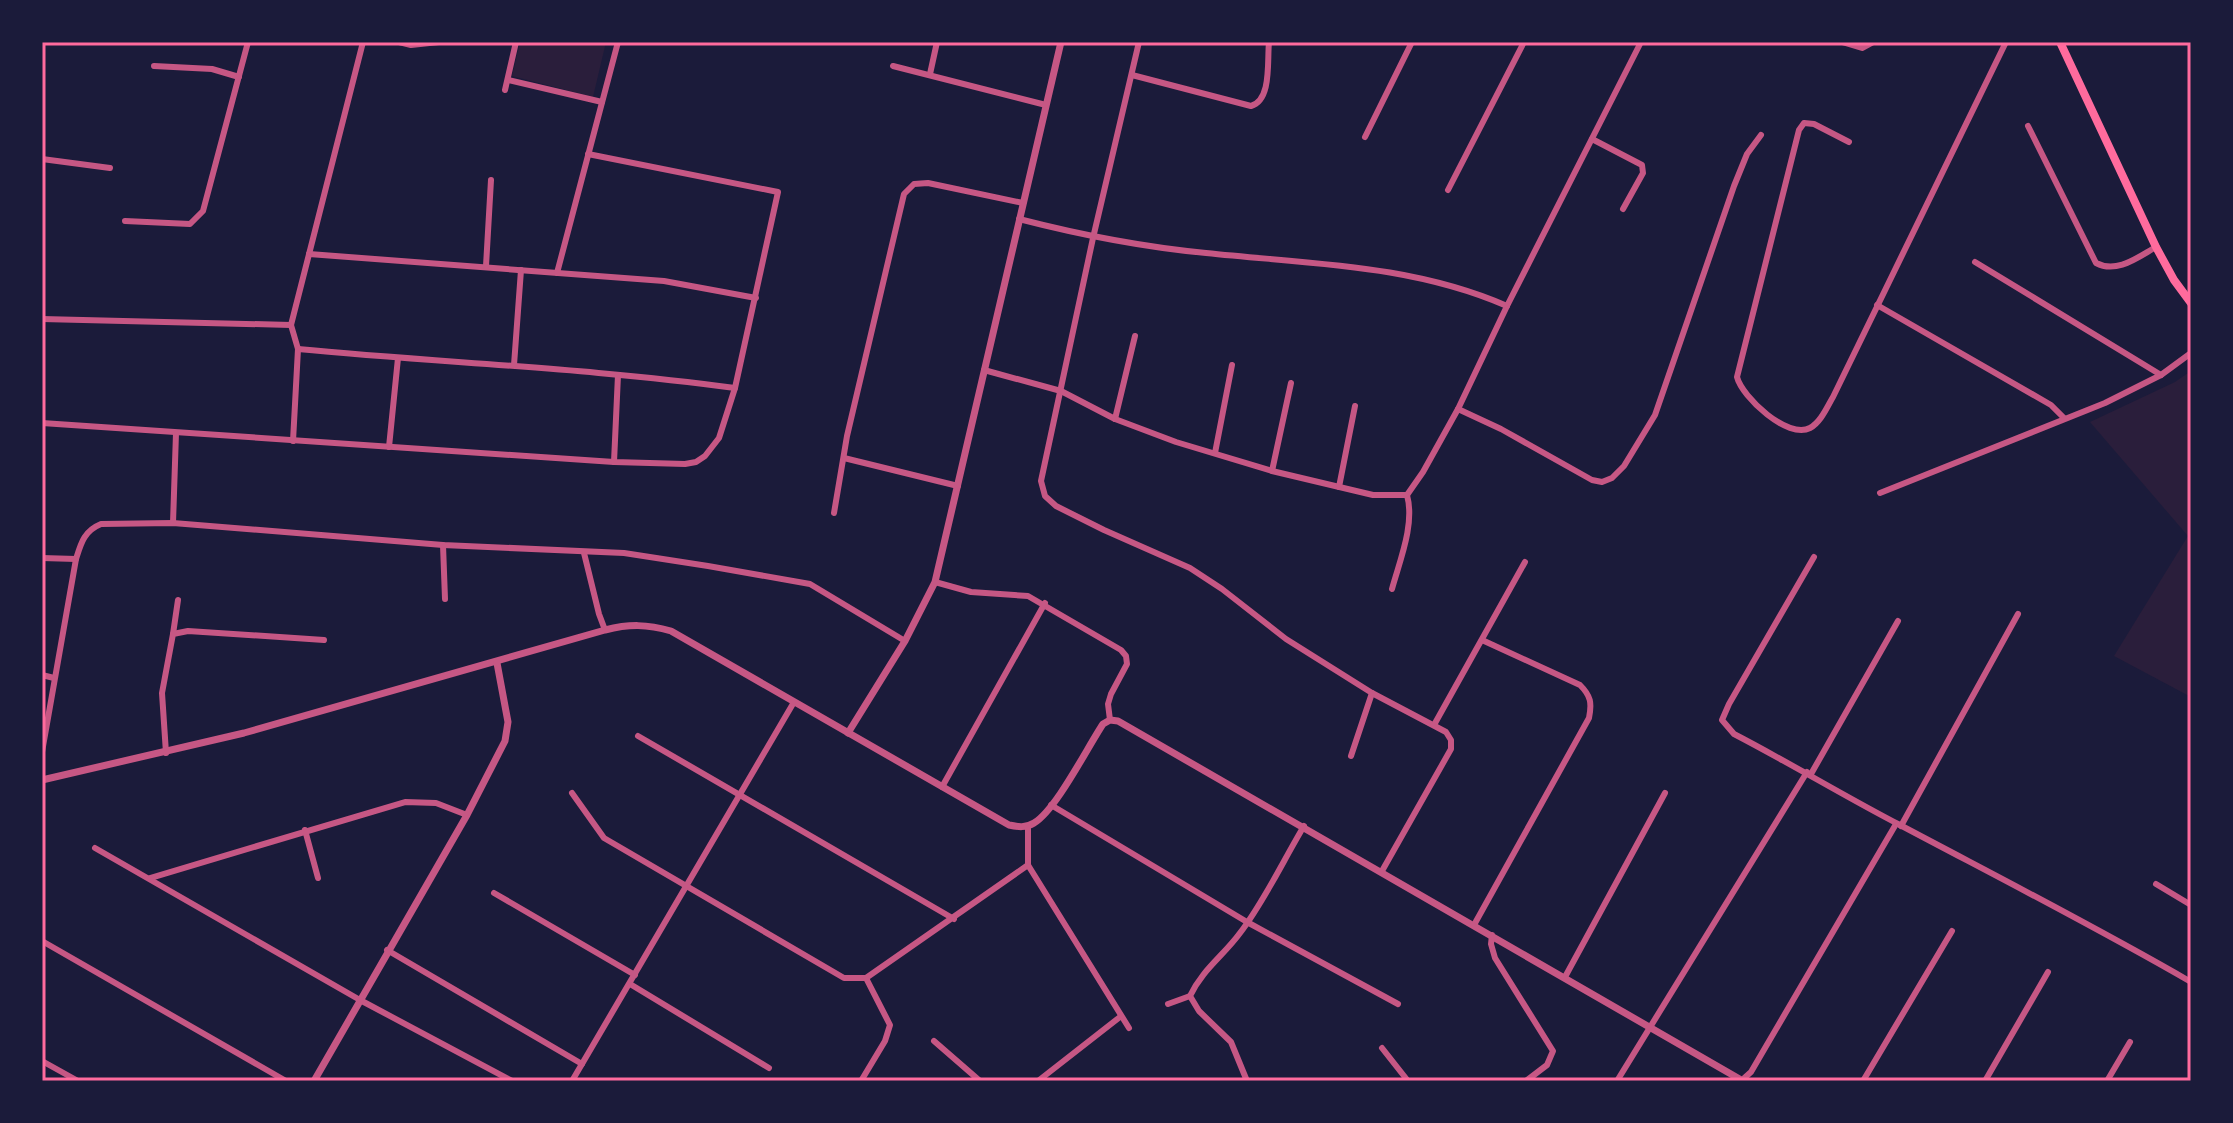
<svg xmlns="http://www.w3.org/2000/svg" width="2233" height="1123" font-family="'Exo 2',sans-serif">
<style>
.green{fill:#2a1e3b}
.lines{fill:none;stroke-linecap:round;stroke-linejoin:round}
.minor{stroke:#c65784;stroke-width:6}
.tertiary{stroke:#c65784;stroke-width:7}
.secondary{stroke:#ff6b9d;stroke-width:8}
.neatline{fill:none;stroke:#ff6b9d;stroke-width:3}
</style>
<rect width="100%" height="100%" fill="#1b1b3a"/>
<g class="green">
<path d="M520,42H606L593,97L512,76Z"/>
<path d="M2191,371V697L2114,656L2188,536L2090,422L2175,382Z"/>
</g>
<g class="lines">
<g class="minor">
<path d="M399,42L411,45L439,42"/>
<path d="M1139,42L1093,238L1041,481L1045,496L1056,506L1104,530L1190,568L1222,589L1286,639L1372,693L1446,732L1451,740V749L1382,871"/>
<path d="M1842,42L1862,48L1873,42"/>
<path d="M154,66L212,69L239,77"/>
<path d="M893,66L1046,105"/>
<path d="M930,74L937,42"/>
<path d="M1132,75L1251,106C1272,100 1267,61 1269,42"/>
<path d="M508,80L602,102"/>
<path d="M505,90L516,42"/>
<path d="M2028,126L2096,263C2117,274 2138,257 2156,247"/>
<path d="M1365,137L1412,42"/>
<path d="M1592,139L1642,165L1643,173L1623,209"/>
<path d="M1849,142L1814,124L1804,123L1799,130L1737,377C1742,397 1788,440 1810,428C1821,422 1827,407 1833,397L2006,42"/>
<path d="M42,159L110,168"/>
<path d="M1448,190L1524,42"/>
<path d="M1019,219C1081,235 1143,247 1206,253C1308,264 1411,264 1507,306"/>
<path d="M125,221L190,224L203,211L248,42"/>
<path d="M309,254L664,281L756,298"/>
<path d="M1975,262L2161,375"/>
<path d="M486,266L491,180"/>
<path d="M557,273L618,42"/>
<path d="M1877,305L2051,405L2064,418"/>
<path d="M42,319L291,325"/>
<path d="M298,349C444,363 590,368 735,388"/>
<path d="M514,365L521,270"/>
<path d="M984,370L1061,391L1115,419L1176,442L1272,471L1373,495H1407"/>
<path d="M1458,409L1501,429L1592,480L1602,482L1612,478L1624,466L1655,415L1734,186L1747,154L1761,135"/>
<path d="M1115,419L1135,336"/>
<path d="M42,423L614,462L685,464L696,462L705,456L719,438L735,388L778,192L588,154"/>
<path d="M293,441L298,349L291,325L363,42"/>
<path d="M389,447L398,358"/>
<path d="M1215,453L1232,365"/>
<path d="M844,458L958,486"/>
<path d="M614,462L618,375"/>
<path d="M1272,471L1291,383"/>
<path d="M1339,487L1355,406"/>
<path d="M1880,493L2105,403L2161,375L2191,353"/>
<path d="M1407,495L1423,472L1458,409L1507,306L1641,42"/>
<path d="M834,513L847,436L904,194L914,184L928,183L1023,203"/>
<path d="M173,523L176,433"/>
<path d="M443,545L445,599"/>
<path d="M584,553L599,614L605,630"/>
<path d="M1814,557L1729,704L1722,720L1734,734C1790,763 1844,796 1900,825C1998,877 2096,927 2191,982"/>
<path d="M42,558L76,559"/>
<path d="M935,582L971,592L1028,596L1121,650L1126,656L1127,664L1111,694L1108,704L1110,720"/>
<path d="M1392,589C1400,560 1415,524 1407,495"/>
<path d="M173,634L178,600"/>
<path d="M42,675L54,678"/>
<path d="M1434,725L1525,562"/>
<path d="M638,736L954,919"/>
<path d="M42,752L76,559C81,543 84,531 101,524L173,523L443,545L624,553L708,566L810,584L905,641"/>
<path d="M166,753L162,693L173,634L188,631L324,640"/>
<path d="M1351,756L1372,693"/>
<path d="M1811,774L1898,621"/>
<path d="M942,787L1045,603"/>
<path d="M572,793L604,838L844,978H866L1028,865"/>
<path d="M1051,805L1247,922L1398,1004"/>
<path d="M1028,826V865L1129,1028"/>
<path d="M1901,826L2018,614"/>
<path d="M305,830L318,878"/>
<path d="M95,848L360,1000L512,1081"/>
<path d="M150,878L405,802L436,803L467,815"/>
<path d="M2156,884L2191,905"/>
<path d="M494,893L635,975"/>
<path d="M1474,925L1589,718C1592,703 1591,696 1580,685L1482,640"/>
<path d="M1492,935L1491,944L1495,958L1553,1051L1547,1065L1526,1081"/>
<path d="M42,941L286,1081"/>
<path d="M387,950L582,1064"/>
<path d="M1565,977L1665,793"/>
<path d="M630,984L769,1068"/>
<path d="M1168,1004L1190,996"/>
<path d="M934,1041L980,1081"/>
<path d="M1382,1048L1408,1081"/>
<path d="M42,1061L78,1081"/>
<path d="M572,1081L794,702"/>
<path d="M861,1081L885,1041L890,1025L866,978"/>
<path d="M1038,1081L1120,1017"/>
<path d="M1247,1081L1231,1042L1199,1011L1190,996C1202,970 1224,955 1240,933C1265,900 1283,861 1304,826"/>
<path d="M1617,1081L1807,772"/>
<path d="M1741,1081L1751,1072L1896,824"/>
<path d="M1863,1081L1952,931"/>
<path d="M1985,1081L2048,972"/>
<path d="M2107,1081L2130,1042"/>
</g>
<g class="tertiary">
<path d="M848,733L905,641L935,582L1061,42"/>
<path d="M42,780L244,733L605,630C629,624 647,624 671,631L1009,825C1018,827 1026,828 1034,823C1056,810 1087,748 1103,724L1110,720L1118,721L1743,1081"/>
<path d="M314,1081L467,815L505,741L508,722L497,663"/>
</g>
<path class="secondary" d="M2060,42L2156,247L2174,280L2191,303"/>
</g>
<rect width="2233" height="1123" fill="none" stroke="#1b1b3a" stroke-width="88"/>
<rect x="44" y="44" width="2145" height="1035" class="neatline"/>
</svg>
